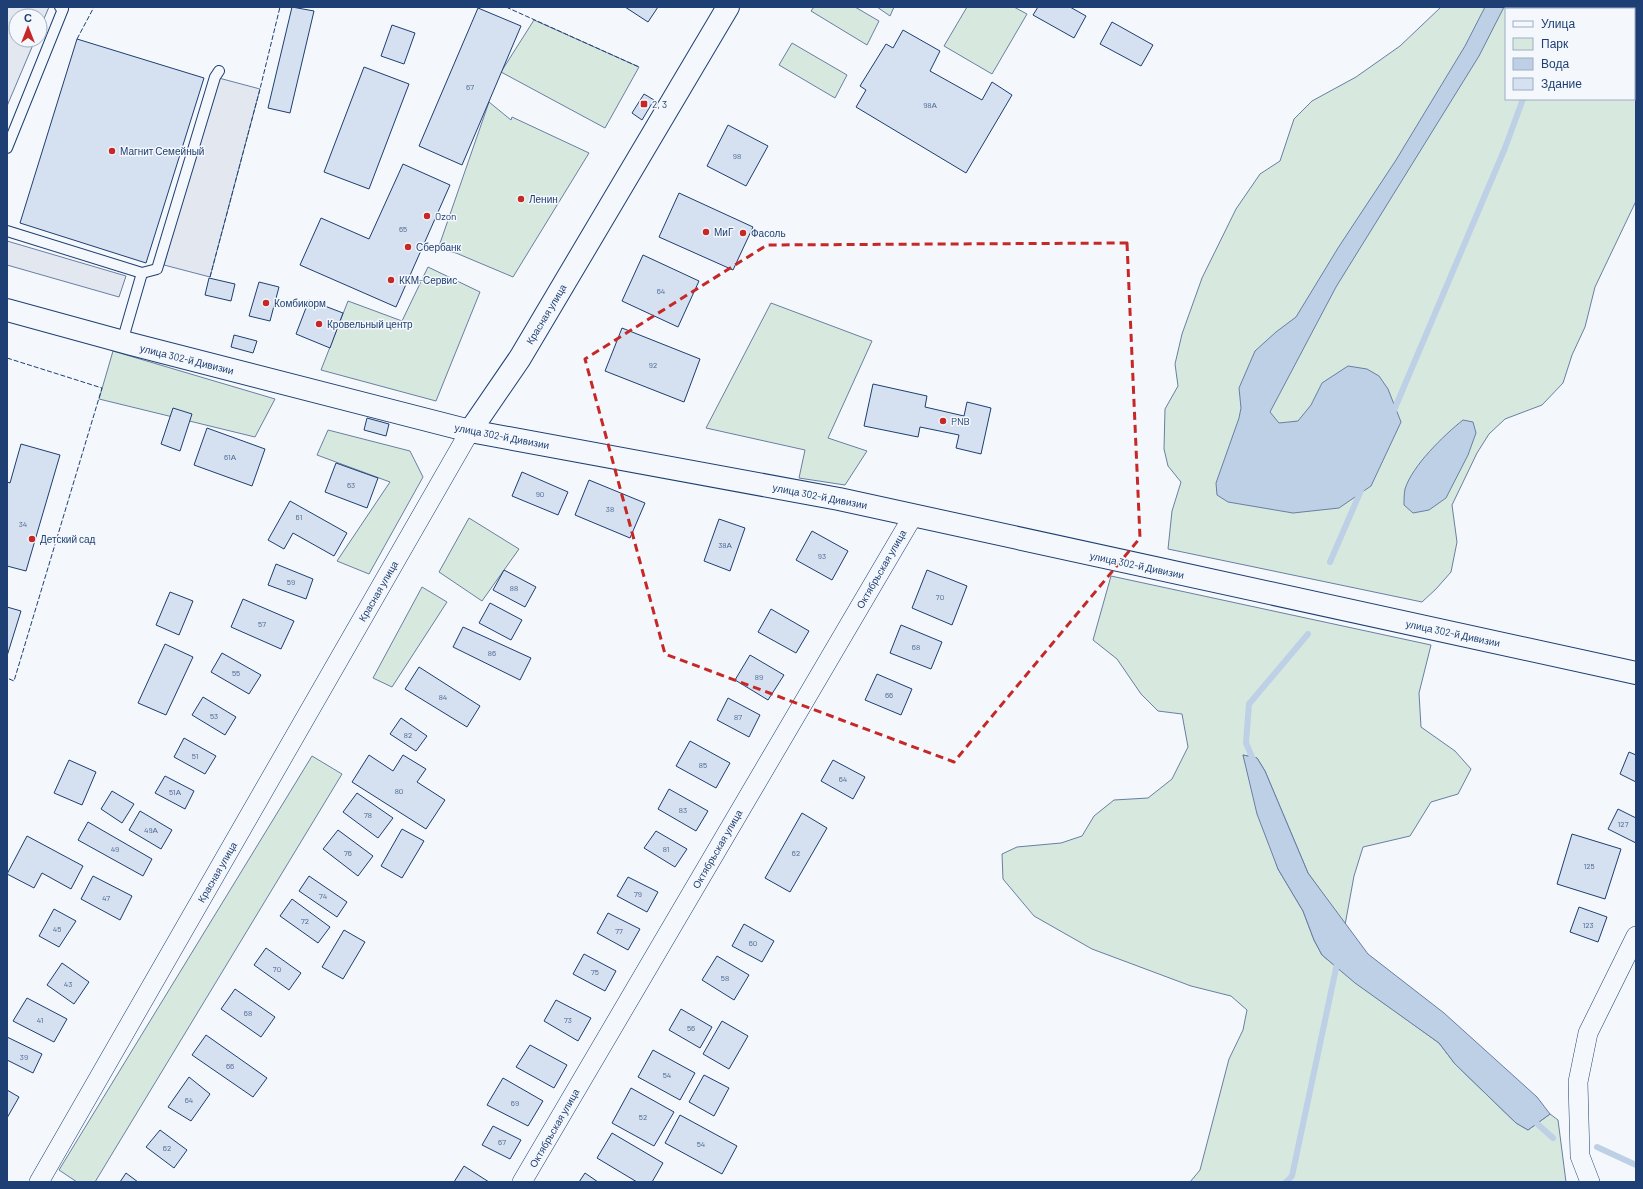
<svg xmlns="http://www.w3.org/2000/svg" width="1643" height="1189" font-family="Barlow,sans-serif">
<style>
.green{fill:#d7e8df;stroke:#687fa3;fill-rule:evenodd}
.parking{fill:#e3e8f0;stroke:#687fa3}
.water{fill:#bed0e5;stroke:#687fa3}
.lines{fill:none;stroke-linecap:round;stroke-linejoin:round}
.stream{stroke:#bed0e5;stroke-width:6}
.building{fill:#d5e0f0;stroke:#1d3f73}
.service-casing{stroke:#1d3f73;stroke-width:12}
.minor-casing{stroke:#1d3f73;stroke-width:20}
.tertiary-casing{stroke:#1d3f73;stroke-width:24}
.primary-casing{stroke:#1d3f73;stroke-width:24}
.service{stroke:#f4f7fb;stroke-width:10}
.minor{stroke:#f4f7fb;stroke-width:19}
.tertiary{stroke:#f4f7fb;stroke-width:22}
.primary{stroke:#f4f7fb;stroke-width:22}
.fence{stroke:#1d3f73;stroke-width:1;stroke-dasharray:5 2;stroke-linecap:butt}
.marked{fill:none;stroke:#c62828;stroke-width:3;stroke-dasharray:8 5;stroke-linejoin:round}
.poi-dot{fill:#c62828;stroke:#f4f7fb;stroke-width:1.5}
.labels{text-anchor:middle;stroke-width:3;stroke-linejoin:round;paint-order:stroke}
.number-label{font-size:8px;fill:#4b6792}
.poi-label{font-size:10px;fill:#1d3f73;stroke:#f4f7fb;text-anchor:start}
.street-label{font-size:10px;fill:#1d3f73;stroke:#f4f7fb}
</style>
<rect width="100%" height="100%" fill="#f4f7fb"/>
<g class="green">
<path d="M814,7H855L879,21L867,45L811,11Z"/>
<path d="M877,7H894L890,16Z"/>
<path d="M967,7H1014L1027,14L992,74L944,46Z"/>
<path d="M1441,7H1636V201L1595,287L1585,327L1572,355L1563,383L1542,405L1505,419L1489,434L1477,453L1452,505L1457,542L1451,572L1436,589L1422,602L1168,549L1172,511L1181,482L1168,466L1164,449L1165,409L1178,386L1175,364L1182,334L1202,278L1236,209L1260,174L1280,161L1294,119L1312,101L1356,77L1400,46ZM1506,9H1634V99H1506Z"/>
<path d="M534,20L639,67L605,128L501,72Z"/>
<path d="M792,43L847,75L835,98L779,65Z"/>
<path d="M489,102L511,120L512,117L589,153L513,277L456,253L438,249Z"/>
<path d="M428,267L480,292L436,401L321,370L348,301L402,321Z"/>
<path d="M771,303L872,341L828,438L867,451L845,485L799,478L805,450L706,428Z"/>
<path d="M113,351L275,399L255,437L99,399Z"/>
<path d="M328,430L410,451L423,477L369,574L337,561L390,482L317,455Z"/>
<path d="M469,518L519,549L482,601L439,572Z"/>
<path d="M1111,576L1431,645L1419,693L1421,727L1455,751L1471,769L1458,794L1431,802L1410,836L1363,847L1354,876L1345,925L1308,873L1265,771L1257,758L1243,755L1278,869L1303,911L1314,940L1322,955L1356,983L1439,1043L1455,1064L1516,1123L1528,1130L1550,1114L1558,1120L1566,1182H1190L1200,1170L1229,1059L1243,1030L1247,1010L1231,996L1191,986L1092,949L1034,916L1003,879L1002,854L1017,847L1061,843L1082,836L1094,816L1114,800L1148,798L1172,779L1188,747L1182,714L1158,711L1141,694L1117,659L1093,640Z"/>
<path d="M422,587L447,602L392,687L373,678Z"/>
<path d="M312,756L342,774L95,1182H77L59,1170Z"/>
</g>
<g class="parking">
<path d="M7,7H49L40,28V16H16V40H35L7,106Z"/>
<path d="M215,77L260,89L210,277L164,265Z"/>
<path d="M7,241L126,276L119,297L7,265Z"/>
</g>
<g class="water">
<path d="M1485,7H1504L1479,56L1336,287L1270,412L1279,423L1298,421L1311,405L1322,383L1348,366L1367,369L1379,376L1388,389L1401,422L1371,486L1339,508L1293,513L1228,502L1217,495L1216,483L1239,418L1241,408L1239,388L1255,351L1276,332L1296,317L1338,248L1396,160L1465,46Z"/>
<path d="M1463,420L1473,422L1476,433L1468,455L1446,498L1429,510L1413,513L1404,505C1404,500 1404,494 1405,489C1412,466 1444,435 1463,420Z"/>
<path d="M1243,755L1257,758L1265,771L1308,873L1368,954L1444,1013L1537,1097L1550,1114L1528,1130L1516,1123L1455,1064L1439,1043L1355,983L1322,955L1314,940L1303,911L1278,869L1257,814Z"/>
</g>
<g class="lines">
<g class="stream">
<path d="M1556,9L1557,7"/>
<path d="M1392,415L1505,148L1523,99"/>
<path d="M1330,562L1362,488"/>
<path d="M1255,764L1246,743L1249,704L1308,634"/>
<path d="M1532,1119L1553,1138"/>
<path d="M1597,1147L1636,1165"/>
<path d="M1286,1182L1292,1176L1338,959"/>
</g>
</g>
<g class="building">
<path d="M292,7L314,11L290,113L268,108Z"/>
<path d="M625,7H658L648,22Z"/>
<path d="M1038,7H1070L1086,16L1074,38L1033,15Z"/>
<path d="M478,8L521,26L462,165L419,146Z"/>
<path d="M1112,22L1153,45L1141,66L1100,44Z"/>
<path d="M392,25L415,33L404,64L381,56Z"/>
<path d="M903,30L940,51L930,71L982,100L992,82L1012,95L966,173L856,107L866,90L860,86L886,44L893,48Z"/>
<path d="M77,39L204,78L146,263L20,223Z"/>
<path d="M364,67L409,84L369,189L324,172Z"/>
<path d="M644,94L654,100L642,120L632,113Z"/>
<path d="M728,125L768,146L746,186L707,166Z"/>
<path d="M403,164L450,185L396,307L300,265L321,218L369,239Z"/>
<path d="M679,193L753,227L733,270L659,237Z"/>
<path d="M643,255L699,281L678,327L622,301Z"/>
<path d="M209,278L235,284L231,301L205,295Z"/>
<path d="M259,282L279,287L270,321L249,316Z"/>
<path d="M309,300L343,313L330,348L296,334Z"/>
<path d="M622,328L700,359L684,402L605,371Z"/>
<path d="M234,335L257,341L253,353L231,347Z"/>
<path d="M873,384L927,396L925,407L964,416L967,402L991,408L981,454L956,448L959,435L920,427L918,437L864,426Z"/>
<path d="M173,408L192,414L180,451L161,444Z"/>
<path d="M367,418L389,424L386,436L364,430Z"/>
<path d="M207,428L265,449L252,486L194,465Z"/>
<path d="M21,444L60,455L26,571L7,566V482L10,483Z"/>
<path d="M336,463L378,478L367,508L325,492Z"/>
<path d="M522,472L568,492L558,515L512,496Z"/>
<path d="M589,480L645,503L630,538L575,515Z"/>
<path d="M290,501L347,533L334,556L293,533L284,549L268,540Z"/>
<path d="M719,519L745,528L730,571L704,561Z"/>
<path d="M812,531L848,551L832,580L796,560Z"/>
<path d="M276,564L313,579L306,599L268,585Z"/>
<path d="M504,570L536,587L525,607L493,590Z"/>
<path d="M927,570L967,586L952,625L912,608Z"/>
<path d="M170,592L193,601L179,635L156,625Z"/>
<path d="M243,599L294,621L281,649L231,627Z"/>
<path d="M490,603L522,620L511,640L479,623Z"/>
<path d="M7,607L21,611L7,656Z"/>
<path d="M771,609L809,631L796,653L758,632Z"/>
<path d="M901,625L942,642L931,669L890,653Z"/>
<path d="M463,627L531,658L520,680L453,647Z"/>
<path d="M165,644L193,657L166,715L138,703Z"/>
<path d="M222,653L261,675L249,694L211,672Z"/>
<path d="M750,655L784,675L768,700L735,680Z"/>
<path d="M419,667L480,706L467,727L405,689Z"/>
<path d="M877,674L912,689L901,715L865,700Z"/>
<path d="M203,697L236,717L225,735L192,715Z"/>
<path d="M728,698L760,715L749,737L717,720Z"/>
<path d="M401,718L427,736L416,751L390,734Z"/>
<path d="M184,738L216,756L205,774L174,757Z"/>
<path d="M690,741L730,763L716,788L676,766Z"/>
<path d="M1629,752L1636,755V782L1620,774Z"/>
<path d="M369,755L393,771L403,755L426,769L417,782L445,800L426,829L352,782Z"/>
<path d="M69,760L96,772L82,805L54,793Z"/>
<path d="M833,760L865,777L853,799L821,781Z"/>
<path d="M165,776L194,791L185,809L155,793Z"/>
<path d="M669,789L708,811L696,831L658,809Z"/>
<path d="M112,791L134,804L122,823L101,809Z"/>
<path d="M357,793L393,818L378,838L343,812Z"/>
<path d="M1618,809L1636,818V843L1608,829Z"/>
<path d="M140,811L172,830L161,849L129,830Z"/>
<path d="M802,813L827,828L790,892L765,878Z"/>
<path d="M88,822L152,859L143,876L78,840Z"/>
<path d="M402,829L424,841L402,878L381,866Z"/>
<path d="M338,830L373,856L358,876L323,849Z"/>
<path d="M656,831L687,849L675,867L644,848Z"/>
<path d="M1572,834L1621,849L1605,899L1557,884Z"/>
<path d="M27,836L83,866L71,889L42,873L34,888L7,874Z"/>
<path d="M93,876L132,896L120,920L81,899Z"/>
<path d="M309,876L347,902L337,917L299,891Z"/>
<path d="M628,877L658,892L647,912L617,896Z"/>
<path d="M292,899L330,927L318,943L280,916Z"/>
<path d="M1579,907L1607,917L1598,942L1570,932Z"/>
<path d="M54,909L76,921L59,947L39,936Z"/>
<path d="M608,913L640,929L628,950L597,933Z"/>
<path d="M744,924L774,941L762,962L732,946Z"/>
<path d="M344,930L365,942L343,979L322,967Z"/>
<path d="M266,948L301,973L289,990L254,965Z"/>
<path d="M584,954L616,971L605,991L573,974Z"/>
<path d="M717,956L749,975L734,1000L702,980Z"/>
<path d="M62,963L89,982L74,1004L47,985Z"/>
<path d="M235,989L275,1017L261,1037L221,1009Z"/>
<path d="M27,998L67,1019L54,1042L13,1021Z"/>
<path d="M556,1000L591,1018L578,1041L544,1021Z"/>
<path d="M681,1009L712,1027L700,1048L669,1030Z"/>
<path d="M722,1021L748,1036L729,1069L703,1054Z"/>
<path d="M206,1035L267,1078L253,1097L192,1055Z"/>
<path d="M7,1037L42,1054L33,1073L7,1060Z"/>
<path d="M530,1045L567,1065L554,1088L516,1067Z"/>
<path d="M653,1050L695,1073L680,1100L638,1077Z"/>
<path d="M704,1075L729,1088L714,1116L689,1102Z"/>
<path d="M189,1077L210,1094L191,1121L168,1107Z"/>
<path d="M503,1078L543,1101L528,1126L487,1105Z"/>
<path d="M631,1088L674,1112L654,1146L612,1123Z"/>
<path d="M7,1090L19,1097L7,1118Z"/>
<path d="M680,1115L737,1146L722,1174L665,1143Z"/>
<path d="M493,1126L521,1140L510,1159L482,1145Z"/>
<path d="M160,1130L187,1150L174,1168L146,1147Z"/>
<path d="M612,1133L663,1163L652,1182H637L597,1158Z"/>
<path d="M464,1166L489,1182H454Z"/>
<path d="M126,1173L138,1182H120Z"/>
<path d="M585,1173L598,1182H579Z"/>
</g>
<g class="lines">
<defs>
<g id="service">
<path d="M7,148L63,9L60,7"/>
<path d="M7,231L142,273L122,342"/>
<path d="M142,273L157,269L215,77L219,71"/>
</g>
<g id="minor">
<path d="M39,1182L470,431"/>
<path d="M522,1182L913,516"/>
<path d="M1590,1182L1580,1156L1578,1082L1588,1033L1636,936"/>
</g>
<path id="tertiary" d="M470,431L520,358L728,7"/>
<path id="primary" d="M7,310L131,344L470,431L839,499L1636,673"/>
</defs>
<use href="#service" class="service-casing"/>
<use href="#minor" class="minor-casing"/>
<use href="#tertiary" class="tertiary-casing"/>
<use href="#primary" class="primary-casing"/>
<use href="#service" class="service"/>
<use href="#minor" class="minor"/>
<use href="#tertiary" class="tertiary"/>
<use href="#primary" class="primary"/>
<g class="fence">
<path d="M506,7L639,67"/>
<path d="M77,39L94,7"/>
<path d="M210,277L260,89L280,7"/>
<path d="M7,358L102,388L14,681L7,678"/>
</g>
</g>
<path class="marked" d="M1127,243L1140,538L954,762L665,654L585,359L767,245Z"/>
<g class="poi-dot">
<rect x="640" y="100" width="8" height="8" rx="2"/>
<circle cx="112" cy="151" r="4"/>
<circle cx="521" cy="199" r="4"/>
<circle cx="427" cy="216" r="4"/>
<circle cx="706" cy="232" r="4"/>
<circle cx="743" cy="233" r="4"/>
<circle cx="408" cy="247" r="4"/>
<circle cx="391" cy="280" r="4"/>
<circle cx="266" cy="303" r="4"/>
<circle cx="319" cy="324" r="4"/>
<circle cx="943" cy="421" r="4"/>
<circle cx="32" cy="539" r="4"/>
</g>
<g class="labels">
<g class="number-label">
<text x="470" y="90">67</text>
<text x="930" y="108">98А</text>
<text x="737" y="159">98</text>
<text x="403" y="232">65</text>
<text x="661" y="294">64</text>
<text x="653" y="368">92</text>
<text x="230" y="460">61А</text>
<text x="351" y="488">63</text>
<text x="540" y="497">90</text>
<text x="610" y="512">38</text>
<text x="299" y="520">61</text>
<text x="23" y="527">34</text>
<text x="725" y="548">38А</text>
<text x="822" y="559">93</text>
<text x="291" y="585">59</text>
<text x="514" y="591">88</text>
<text x="940" y="600">70</text>
<text x="262" y="627">57</text>
<text x="916" y="650">68</text>
<text x="492" y="656">86</text>
<text x="236" y="676">55</text>
<text x="759" y="680">89</text>
<text x="889" y="698">66</text>
<text x="443" y="700">84</text>
<text x="214" y="719">53</text>
<text x="738" y="720">87</text>
<text x="408" y="738">82</text>
<text x="195" y="759">51</text>
<text x="703" y="768">85</text>
<text x="843" y="782">64</text>
<text x="399" y="794">80</text>
<text x="175" y="795">51А</text>
<text x="683" y="813">83</text>
<text x="368" y="818">78</text>
<text x="1623" y="827">127</text>
<text x="151" y="833">49А</text>
<text x="115" y="852">49</text>
<text x="666" y="852">81</text>
<text x="348" y="856">76</text>
<text x="796" y="856">62</text>
<text x="1589" y="869">125</text>
<text x="638" y="897">79</text>
<text x="323" y="899">74</text>
<text x="106" y="901">47</text>
<text x="305" y="924">72</text>
<text x="1588" y="928">123</text>
<text x="57" y="932">45</text>
<text x="619" y="934">77</text>
<text x="753" y="946">60</text>
<text x="277" y="972">70</text>
<text x="595" y="975">75</text>
<text x="725" y="981">58</text>
<text x="68" y="987">43</text>
<text x="248" y="1016">68</text>
<text x="40" y="1023">41</text>
<text x="568" y="1023">73</text>
<text x="691" y="1031">56</text>
<text x="24" y="1060">39</text>
<text x="230" y="1069">66</text>
<text x="667" y="1078">54</text>
<text x="189" y="1103">64</text>
<text x="515" y="1106">69</text>
<text x="643" y="1120">52</text>
<text x="502" y="1145">67</text>
<text x="701" y="1147">54</text>
<text x="167" y="1151">62</text>
</g>
<g class="poi-label">
<text x="652" y="108">2, 3</text>
<text x="120" y="155">Магнит Семейный</text>
<text x="529" y="203">Ленин</text>
<text x="435" y="220">Ozon</text>
<text x="714" y="236">МиГ</text>
<text x="751" y="237">Фасоль</text>
<text x="416" y="251">Сбербанк</text>
<text x="399" y="284">ККМ-Сервис</text>
<text x="274" y="307">Комбикорм</text>
<text x="327" y="328">Кровельный центр</text>
<text x="951" y="425">PNB</text>
<text x="40" y="543">Детский сад</text>
</g>
<g class="street-label">
<text transform="translate(546 314) rotate(-59)" y="4">Красная улица</text>
<text transform="translate(187 359) rotate(14)" y="4">улица 302-й Дивизии</text>
<text transform="translate(502 436) rotate(11)" y="4">улица 302-й Дивизии</text>
<text transform="translate(820 496) rotate(11)" y="4">улица 302-й Дивизии</text>
<text transform="translate(1137 565) rotate(12)" y="4">улица 302-й Дивизии</text>
<text transform="translate(881 569) rotate(-60)" y="4">Октябрьская улица</text>
<text transform="translate(378 591) rotate(-60)" y="4">Красная улица</text>
<text transform="translate(1453 633) rotate(12)" y="4">улица 302-й Дивизии</text>
<text transform="translate(717 849) rotate(-60)" y="4">Октябрьская улица</text>
<text transform="translate(217 872) rotate(-60)" y="4">Красная улица</text>
<text transform="translate(554 1128) rotate(-60)" y="4">Октябрьская улица</text>
</g>
</g>
<rect width="1643" height="1189" fill="none" stroke="#1d3f73" stroke-width="16"/>
<rect x="1505" y="8" width="130" height="92" fill="#f4f7fb" stroke="#9eadc5"/>
<rect x="1513" y="21" width="20" height="6" fill="#f4f7fb" stroke="#9eadc5"/>
<text x="1541" y="28" font-size="12" fill="#1d3f73">Улица</text>
<rect x="1513" y="38" width="20" height="12" fill="#d7e8df" stroke="#9eadc5"/>
<text x="1541" y="48" font-size="12" fill="#1d3f73">Парк</text>
<rect x="1513" y="58" width="20" height="12" fill="#bed0e5" stroke="#9eadc5"/>
<text x="1541" y="68" font-size="12" fill="#1d3f73">Вода</text>
<rect x="1513" y="78" width="20" height="12" fill="#d5e0f0" stroke="#9eadc5"/>
<text x="1541" y="88" font-size="12" fill="#1d3f73">Здание</text>
<g transform="translate(28 28)"><circle r="19" fill="#f4f7fb" stroke="#9eadc5"/>
<path d="M0-3L7 15L0 10L-7 15Z" fill="#c62828"/>
<text y="-6" font-size="11" font-weight="bold" text-anchor="middle" fill="#1d3f73">С</text>
</g>
</svg>
